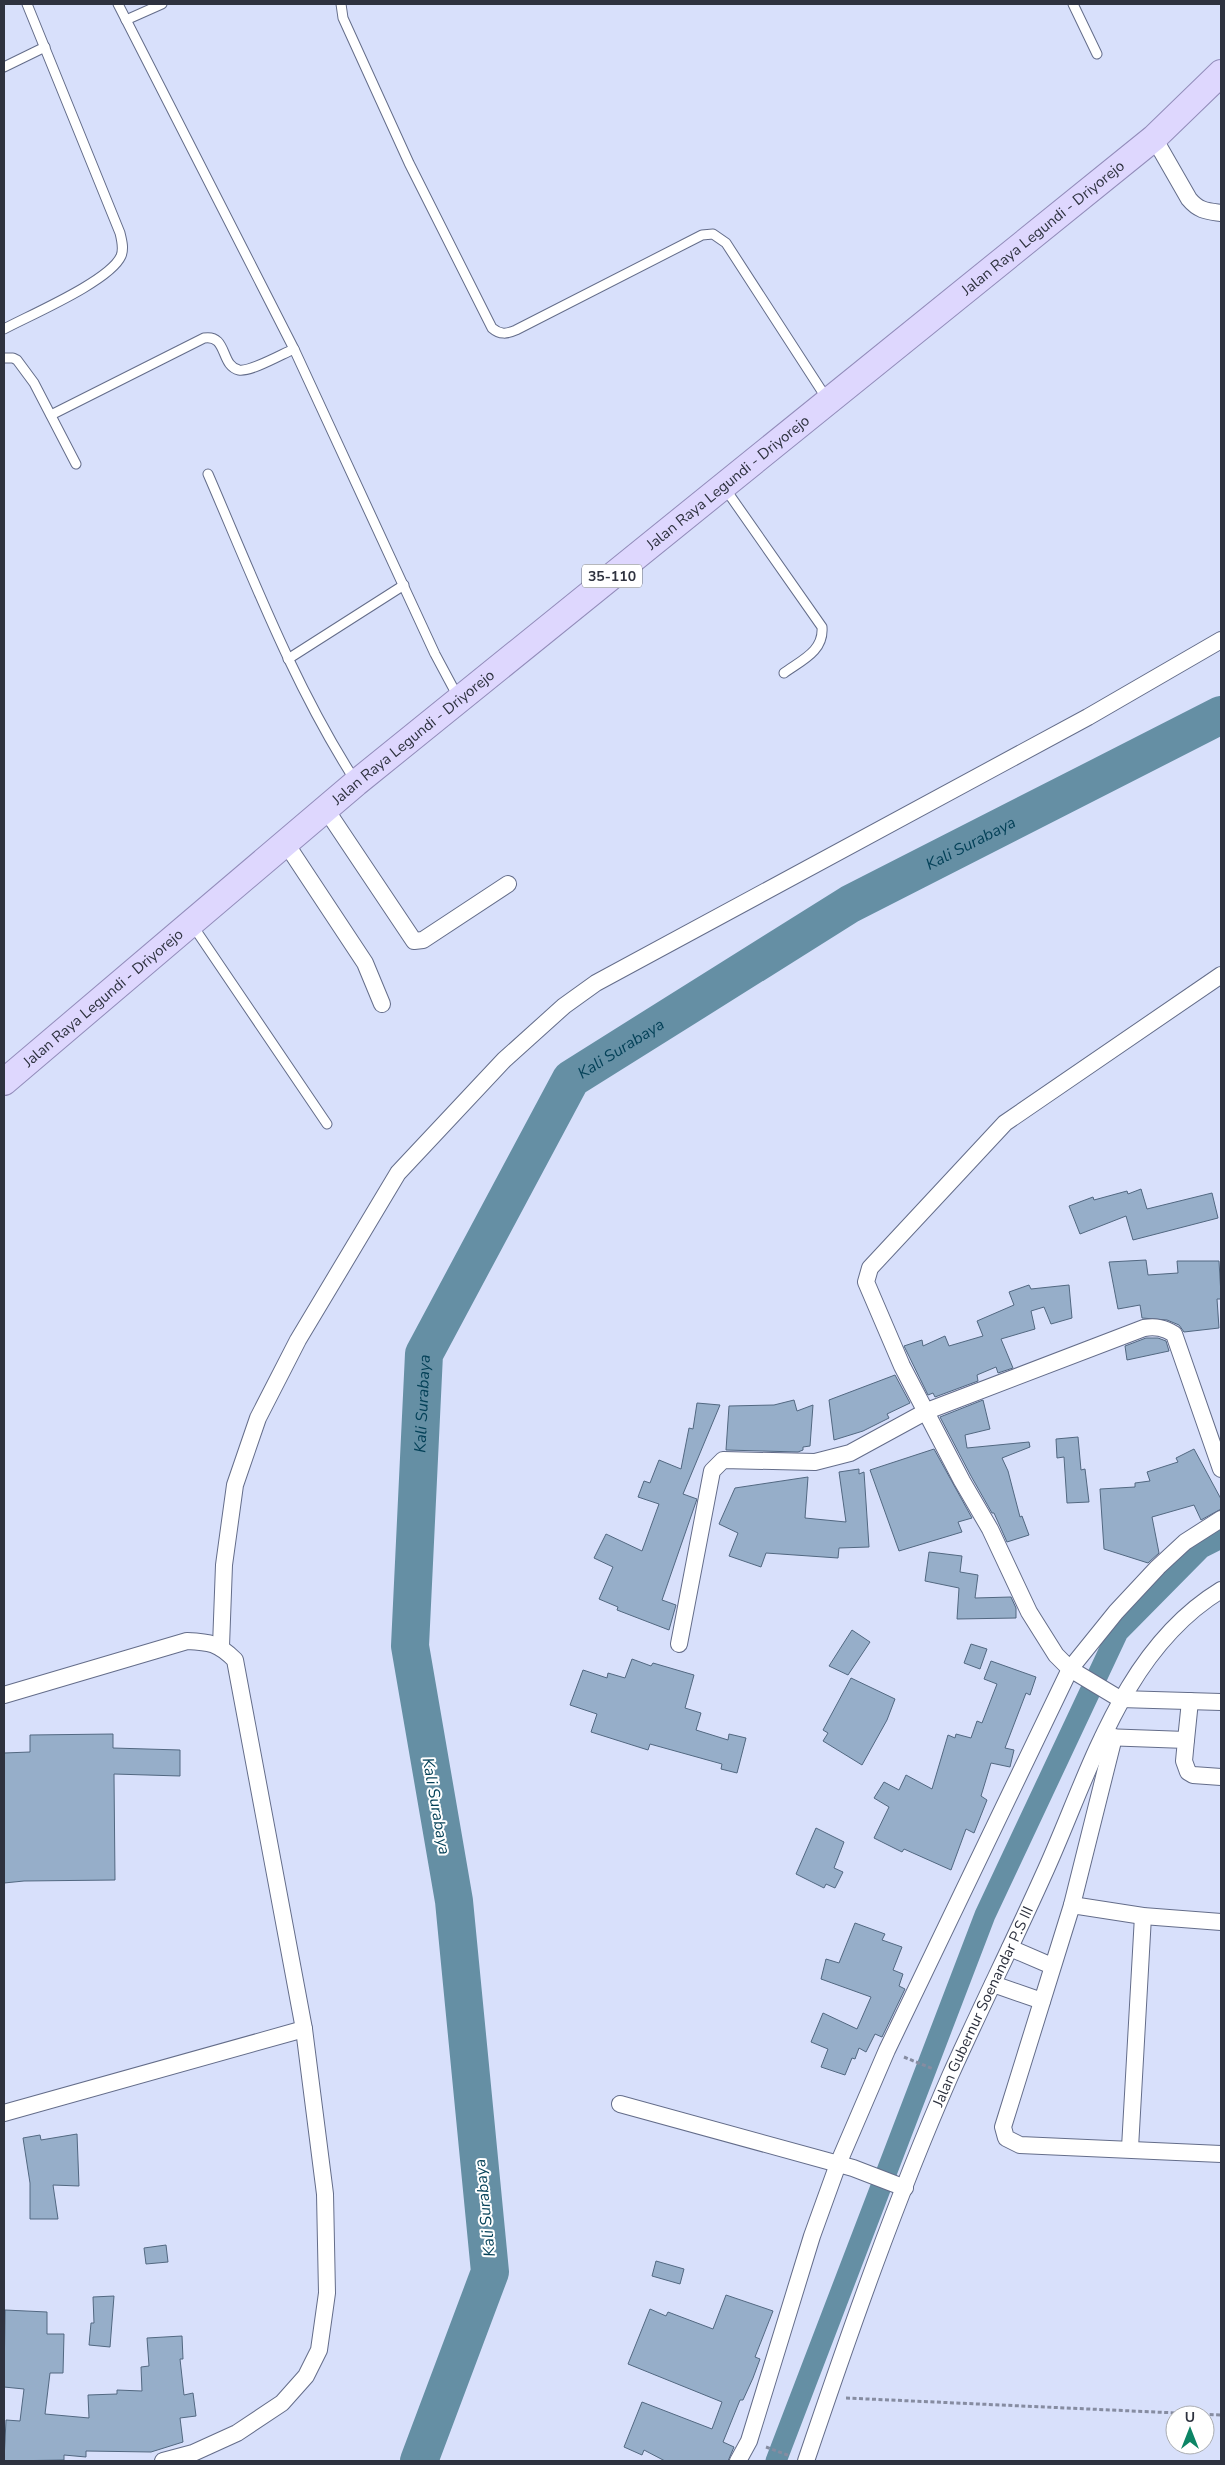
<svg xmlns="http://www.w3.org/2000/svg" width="1225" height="2465" font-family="'Nunito Sans',sans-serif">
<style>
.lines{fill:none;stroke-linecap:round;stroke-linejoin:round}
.canal{stroke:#658fa4;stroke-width:21}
.river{stroke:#658fa4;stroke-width:38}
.building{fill:#96aec9;stroke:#526881}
.lane-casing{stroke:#646d8a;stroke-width:11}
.street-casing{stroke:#646d8a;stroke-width:18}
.primary-casing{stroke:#928cba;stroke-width:28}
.path{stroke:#868ca1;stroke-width:3;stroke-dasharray:4 2.5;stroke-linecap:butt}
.lane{stroke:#fff;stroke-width:9}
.street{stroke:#fff;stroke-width:16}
.primary{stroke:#ded7fe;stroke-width:26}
.labels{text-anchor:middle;stroke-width:4;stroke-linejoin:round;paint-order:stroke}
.shield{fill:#fff;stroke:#6d7079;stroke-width:1}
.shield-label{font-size:14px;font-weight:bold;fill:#2e323f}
.street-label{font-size:15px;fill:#2e323f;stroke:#fff}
.water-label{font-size:16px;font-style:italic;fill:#044158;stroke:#fff}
</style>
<rect width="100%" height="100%" fill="#d8e0fb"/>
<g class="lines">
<path class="canal" d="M776,2461L985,1915L1118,1632L1201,1548L1221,1538"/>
<path class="river" id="s1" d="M419,2461L490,2272L454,1901L410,1646L424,1354L571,1079L850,904L1221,715"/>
</g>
<g class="building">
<path d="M1141,1189L1147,1209L1212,1193L1218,1218L1133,1240L1126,1216L1080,1234L1069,1206L1093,1197L1094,1200L1127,1191L1128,1194Z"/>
<path d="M1146,1260L1148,1275L1178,1273L1177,1261H1219L1221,1295V1299H1217L1219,1328L1184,1332L1179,1325L1167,1320L1142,1318L1140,1305L1118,1309L1109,1262Z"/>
<path d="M1029,1285L1031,1289L1069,1285L1072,1318L1051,1324L1044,1307L1031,1311L1035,1329L1001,1339L1013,1368L998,1373L996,1367L977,1375L978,1381L935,1397L933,1393L928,1395L904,1346L922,1340L923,1346L945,1336L949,1346L983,1336L977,1321L1014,1305L1009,1292Z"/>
<path d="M1146,1338H1158L1166,1341L1169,1351L1127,1360L1125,1346Z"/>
<path d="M895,1375L910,1403L887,1414L889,1418L863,1431L834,1440L829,1400Z"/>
<path d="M794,1400L797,1411L813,1405L810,1446L803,1447V1450L798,1452L726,1450L729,1406L774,1405Z"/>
<path d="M983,1400L990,1429L965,1435L967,1448L1029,1442L1030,1447L1002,1458L1008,1471L1020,1517L1022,1516L1029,1535L1007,1542L994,1513H992L971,1476L940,1417Z"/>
<path d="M697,1403L720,1405L683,1494L697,1499L662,1600L676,1605L669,1630L617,1610L618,1607L599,1599L613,1567L594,1558L606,1534L642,1551L659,1504L638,1497L644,1481L650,1483L659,1460L681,1469L689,1428L693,1429Z"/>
<path d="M1078,1437L1081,1470L1085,1469L1089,1502L1067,1503L1064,1457L1057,1458L1056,1439Z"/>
<path d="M934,1449L972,1518L958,1522L962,1532L899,1551L870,1470Z"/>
<path d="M1194,1449L1221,1499V1509L1201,1520L1194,1505L1152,1517L1159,1553L1148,1563L1104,1549L1100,1489L1135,1487V1483L1150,1481L1147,1472L1178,1462L1176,1458Z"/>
<path d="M859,1469V1474L864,1472L869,1547L839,1548L838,1558L766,1553L761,1567L729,1556L738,1533L719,1524L735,1488L808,1477L805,1518L846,1522L839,1472Z"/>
<path d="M929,1552L962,1556L960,1572L978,1575L975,1598L1011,1597L1016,1608V1618L957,1619L959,1588L925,1581Z"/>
<path d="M852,1630L870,1642L848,1675L829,1666Z"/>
<path d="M971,1644L987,1649L980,1669L964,1663Z"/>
<path d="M632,1659L651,1666L653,1663L694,1675L685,1708L701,1713L696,1730L728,1740L729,1734L746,1738L737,1773L721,1769L722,1764L650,1744L648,1750L591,1732L597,1714L570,1705L583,1670L607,1678L608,1673L625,1678Z"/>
<path d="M991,1661L1036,1677L1030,1695L1026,1693L1005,1748L1014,1750L1010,1767L991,1763L981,1796L987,1800L974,1833L966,1829L951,1870L904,1849L902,1852L874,1838L889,1807L874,1798L884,1782L899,1790L906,1775L932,1789L948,1735L955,1738L956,1734L971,1738L977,1721L982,1723L997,1684L984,1679Z"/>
<path d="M851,1678L895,1699L887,1720L862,1765L823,1741L828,1733L823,1730Z"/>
<path d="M113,1734V1748L180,1750V1776L114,1774L115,1880L24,1881L4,1883V1753L30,1752V1735Z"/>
<path d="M816,1828L844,1842L834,1868L843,1872L835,1888L826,1884L824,1888L796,1874Z"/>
<path d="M855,1923L885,1934L882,1940L902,1947L893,1970L903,1974L899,1986L905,1989L882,2037L875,2034L866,2052L859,2048L855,2059L852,2058L845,2075L821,2067L828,2049L811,2042L823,2013L857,2029L871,1997L821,1979L826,1959L839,1963Z"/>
<path d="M77,2134L79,2186L53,2185L58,2219H30V2183L23,2138L40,2135L41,2140Z"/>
<path d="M166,2245L168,2262L146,2264L144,2248Z"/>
<path d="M656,2261L684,2269L680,2284L652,2276Z"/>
<path d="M726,2295L773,2311L755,2357L760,2359L753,2378L743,2400H740L723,2442L734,2447L728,2461H665L644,2450L642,2455L624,2447L642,2402L712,2429L722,2402L628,2364L650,2309L666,2316L668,2312L713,2329Z"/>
<path d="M114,2296L110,2347L89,2345L91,2323H94L93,2297Z"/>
<path d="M5,2310L47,2312V2334H64L63,2373H50L45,2414L89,2418L88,2395L117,2394V2390L142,2391L141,2367L149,2366L147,2338L182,2336L183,2359H180L184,2395L193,2393L196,2416L180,2418L183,2442L151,2452L86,2451V2457L64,2455V2460L4,2461L6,2420L20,2421L24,2389L4,2387Z"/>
</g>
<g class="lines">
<defs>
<g id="lane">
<path d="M118,4L294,349L435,654L458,697"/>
<path d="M341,4L343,18L409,163L492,328C500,335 507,334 516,330L702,235L713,234L726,243L827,399"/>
<path d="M1073,4L1097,54"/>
<path d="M126,20L162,4"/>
<path d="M4,67L45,47"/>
<path d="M4,329C30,315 110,281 121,256C124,249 122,241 120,233L27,4"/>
<path d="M4,358H13L17,360L34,383L76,464"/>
<path d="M51,415L204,338C228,334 220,366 239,370C251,372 282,354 294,349"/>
<path d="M208,474C253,578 294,686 356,782"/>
<path d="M724,487L822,627C824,651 802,660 784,673"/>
<path d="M288,659L404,585"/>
<path d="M193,926L327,1124"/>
</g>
<g id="street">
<path d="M1154,138L1189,199C1199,211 1207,211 1221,213"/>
<path d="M325,808L414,941L423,940L508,884"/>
<path d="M285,842L365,963L382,1004"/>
<path d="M1221,975L1005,1123L870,1268L866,1282L902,1366L962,1481L990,1529L1029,1612L1056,1655L1070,1669L1120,1699L1221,1702"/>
<path d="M679,1644L712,1471L723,1460L815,1462L850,1453L927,1411L1144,1328C1156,1326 1164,1328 1174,1334L1221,1469"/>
<path d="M221,1646L224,1565L235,1485L258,1418L298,1340L398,1173L504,1060L564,1006L596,983L1088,717L1221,640"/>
<path d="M4,1695L187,1641C210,1642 218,1643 235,1660L304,2029L325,2194L327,2293L319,2350L306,2376L282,2403L237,2433L193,2453L163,2461"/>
<path d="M1103,1737L1186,1740L1184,1761L1188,1772L1193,1775L1221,1777"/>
<path d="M1186,1740L1190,1701"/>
<path d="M1072,1905L1114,1737"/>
<path d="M1221,1922L1143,1916L1072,1905L1003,2127L1006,2138L1020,2145L1221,2154"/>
<path d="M1010,1948L1052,1966"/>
<path d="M993,1984L1042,2001"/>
<path d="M620,2104L853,2168L905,2188"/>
<path d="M4,2113L304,2029"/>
<path d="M1130,2148L1143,1916"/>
<path d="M738,2461L749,2441L812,2236L838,2164L887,2050L1070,1669L1116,1612L1158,1567L1185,1542L1221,1519"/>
<path id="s2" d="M806,2461C850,2331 895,2202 950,2076C980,2009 1013,1943 1043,1876C1089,1776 1121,1651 1221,1590"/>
</g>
<g id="primary">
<path id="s3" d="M4,1082L356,783L1154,138L1221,73"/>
</g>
</defs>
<use href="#lane" class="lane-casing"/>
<use href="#street" class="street-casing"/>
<use href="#primary" class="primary-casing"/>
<g class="path">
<path d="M904,2057L933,2069"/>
<path d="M846,2398L1221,2415"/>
<path d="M766,2447L790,2456"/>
</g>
<use href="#lane" class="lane"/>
<use href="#street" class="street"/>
<use href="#primary" class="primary"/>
</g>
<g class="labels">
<rect class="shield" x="582" y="564.5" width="60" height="23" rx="4"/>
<g class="shield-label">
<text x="612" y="581">35-110</text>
</g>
<g class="street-label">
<text dy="5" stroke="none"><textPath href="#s3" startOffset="1345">Jalan Raya Legundi - Driyorejo</textPath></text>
<text dy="5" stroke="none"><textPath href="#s3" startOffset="940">Jalan Raya Legundi - Driyorejo</textPath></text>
<text dy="5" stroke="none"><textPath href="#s3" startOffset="535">Jalan Raya Legundi - Driyorejo</textPath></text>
<text dy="5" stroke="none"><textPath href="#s3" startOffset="130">Jalan Raya Legundi - Driyorejo</textPath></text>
<text dy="5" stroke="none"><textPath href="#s2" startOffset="488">Jalan Gubernur Soenandar P.S III</textPath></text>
</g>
<g class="water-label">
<text dy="6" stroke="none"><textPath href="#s1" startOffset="1902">Kali Surabaya</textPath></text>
<text dy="6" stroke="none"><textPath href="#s1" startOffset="1496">Kali Surabaya</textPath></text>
<text dy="6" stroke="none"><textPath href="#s1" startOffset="1076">Kali Surabaya</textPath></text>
<text transform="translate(437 1806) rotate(80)" y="6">Kali Surabaya</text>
<text transform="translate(484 2208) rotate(-96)" y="6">Kali Surabaya</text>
</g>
</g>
<rect width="1225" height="2465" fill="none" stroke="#2e323f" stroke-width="10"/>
<g transform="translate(1190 2430)"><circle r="24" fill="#ffffff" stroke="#abadb2"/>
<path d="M0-4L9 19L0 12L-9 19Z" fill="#0c8565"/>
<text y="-8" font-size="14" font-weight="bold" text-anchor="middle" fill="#2e323f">U</text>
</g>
</svg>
